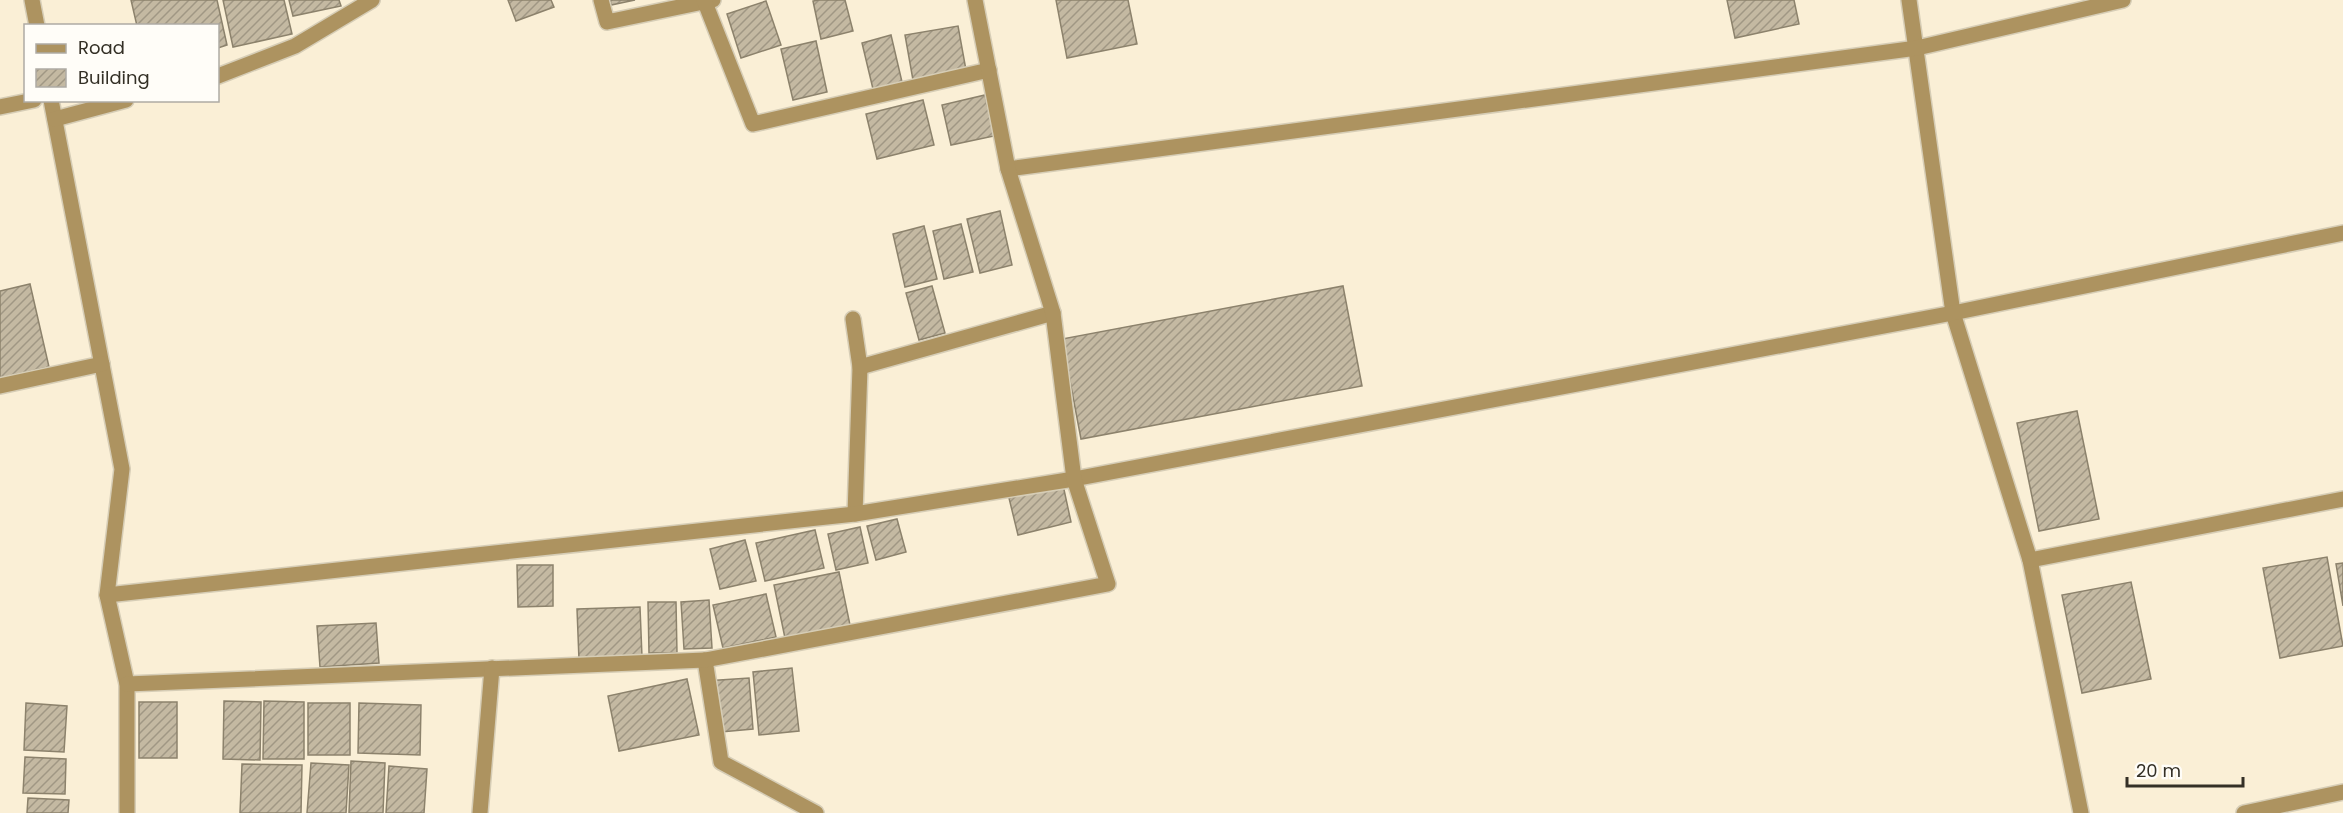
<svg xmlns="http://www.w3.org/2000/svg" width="2343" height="813" font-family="Poppins,sans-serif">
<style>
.building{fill:url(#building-hatch);stroke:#8c826c;stroke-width:1.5}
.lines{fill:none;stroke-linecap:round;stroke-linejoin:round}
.minor-casing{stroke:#d6cdb6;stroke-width:18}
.minor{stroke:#ad9360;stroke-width:15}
</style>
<defs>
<pattern id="building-hatch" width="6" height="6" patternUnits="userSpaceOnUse" patternTransform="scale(1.5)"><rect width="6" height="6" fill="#c4b9a2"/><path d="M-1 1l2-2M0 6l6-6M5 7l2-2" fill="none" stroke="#a09784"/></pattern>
</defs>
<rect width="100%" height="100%" fill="#faefd6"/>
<g class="building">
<path d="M131,0H217L227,45L218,48V26H137Z"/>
<path d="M223,0H284L292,34L233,47Z"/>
<path d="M289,0H339L341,6L293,16Z"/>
<path d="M508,0H551L554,7L516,21Z"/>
<path d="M610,0H635L611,5Z"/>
<path d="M819,0H845L853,31L821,39L813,1Z"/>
<path d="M1056,0H1128L1137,44L1067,58Z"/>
<path d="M1727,0H1794L1799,24L1735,38Z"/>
<path d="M766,1L781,45L741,58L727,14Z"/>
<path d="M958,26L966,70L913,80L905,35Z"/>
<path d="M891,35L902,82L873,89L862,43Z"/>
<path d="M816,41L827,92L793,100L781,49Z"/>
<path d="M985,95L994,136L951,145L942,105Z"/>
<path d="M923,100L934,145L877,159L866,114Z"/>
<path d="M1000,211L1012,265L980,273L967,219Z"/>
<path d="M961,224L973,272L944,279L933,231Z"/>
<path d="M924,226L937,279L905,287L893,234Z"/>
<path d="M30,284L49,367L0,378V291Z"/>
<path d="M932,286L945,333L919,340L906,293Z"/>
<path d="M1343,286L1362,386L1081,439L1062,339Z"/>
<path d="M2077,411L2099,519L2039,531L2017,423Z"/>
<path d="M1063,485L1071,522L1018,535L1009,498Z"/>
<path d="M897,519L906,552L876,560L867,526Z"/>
<path d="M860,527L868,563L836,570L828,534Z"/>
<path d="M815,530L824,568L765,581L756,543Z"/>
<path d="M745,540L756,581L720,589L710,549Z"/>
<path d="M2327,557L2343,646L2280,658L2263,568Z"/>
<path d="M2343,563V606L2336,564Z"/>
<path d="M517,565H553V606L518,607Z"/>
<path d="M839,572L850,625L785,638L774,585Z"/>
<path d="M2131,582L2151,679L2082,693L2062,595Z"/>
<path d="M766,594L776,637L723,648L713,605Z"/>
<path d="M709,600L712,648L684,649L681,602Z"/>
<path d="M648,602H676L677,653H649Z"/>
<path d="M640,607L642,657L579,660L577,609Z"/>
<path d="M376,623L379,663L320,667L317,626Z"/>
<path d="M792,668L799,731L759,735L753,672Z"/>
<path d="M749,678L753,729L710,733L705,681Z"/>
<path d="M687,679L699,735L619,751L608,696Z"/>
<path d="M224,701L261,702L260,760L223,759Z"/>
<path d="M264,701L304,702V759H263Z"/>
<rect x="139" y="702" width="38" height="56"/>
<path d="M26,703L67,706L64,752L24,750Z"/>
<rect x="308" y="703" width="42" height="52"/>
<path d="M359,703L421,705L420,755L358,753Z"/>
<path d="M25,757L66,759L65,794L23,793Z"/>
<path d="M351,761L385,763L383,813H349Z"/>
<path d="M311,763L349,765L346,813H307Z"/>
<path d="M242,764L302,765L301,813H240Z"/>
<path d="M389,766L427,769L424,813H386Z"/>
<path d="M28,798L69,800L68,813H27Z"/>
</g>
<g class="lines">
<defs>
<g id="minor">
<path d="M32,0L37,26"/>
<path d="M601,0L607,22L713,0"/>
<path d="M704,0L753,124L989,70"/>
<path d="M1909,0L1953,313L2030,560L2081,813"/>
<path d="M218,76L295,46L372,0"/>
<path d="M51,100L122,469L107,595L127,684V813"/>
<path d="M0,107L34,100"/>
<path d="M55,119L126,100"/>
<path d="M1008,169L1917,48L2123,0"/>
<path d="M853,319L860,367L855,514"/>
<path d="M860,367L1053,313"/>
<path d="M0,386L102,364"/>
<path d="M2030,560L2343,499"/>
<path d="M107,595L855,514L1074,479L1953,313L2343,233"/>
<path d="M705,660L721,762L816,813"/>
<path d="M127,684L705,660L1108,584L1074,479L1053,313L1008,169L975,0"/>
<path d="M480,813L492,668"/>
<path d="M2244,813L2343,792"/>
</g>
</defs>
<use href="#minor" class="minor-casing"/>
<use href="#minor" class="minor"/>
</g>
<rect x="24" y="24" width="195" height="78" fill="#fffdf8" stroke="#aeaba4" stroke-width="1.5"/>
<rect x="36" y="44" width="30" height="9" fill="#ad9360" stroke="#aeaba4" stroke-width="1.5"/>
<text x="78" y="54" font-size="18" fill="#343026">Road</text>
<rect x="36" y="69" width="30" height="18" fill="url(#building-hatch)" stroke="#aeaba4" stroke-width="1.5"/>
<text x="78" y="84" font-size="18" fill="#343026">Building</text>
<path d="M2127 777v9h116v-9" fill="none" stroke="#343026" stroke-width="3"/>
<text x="2136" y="777" font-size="18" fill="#343026" stroke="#fffdf8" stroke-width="4.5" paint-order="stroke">20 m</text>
</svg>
